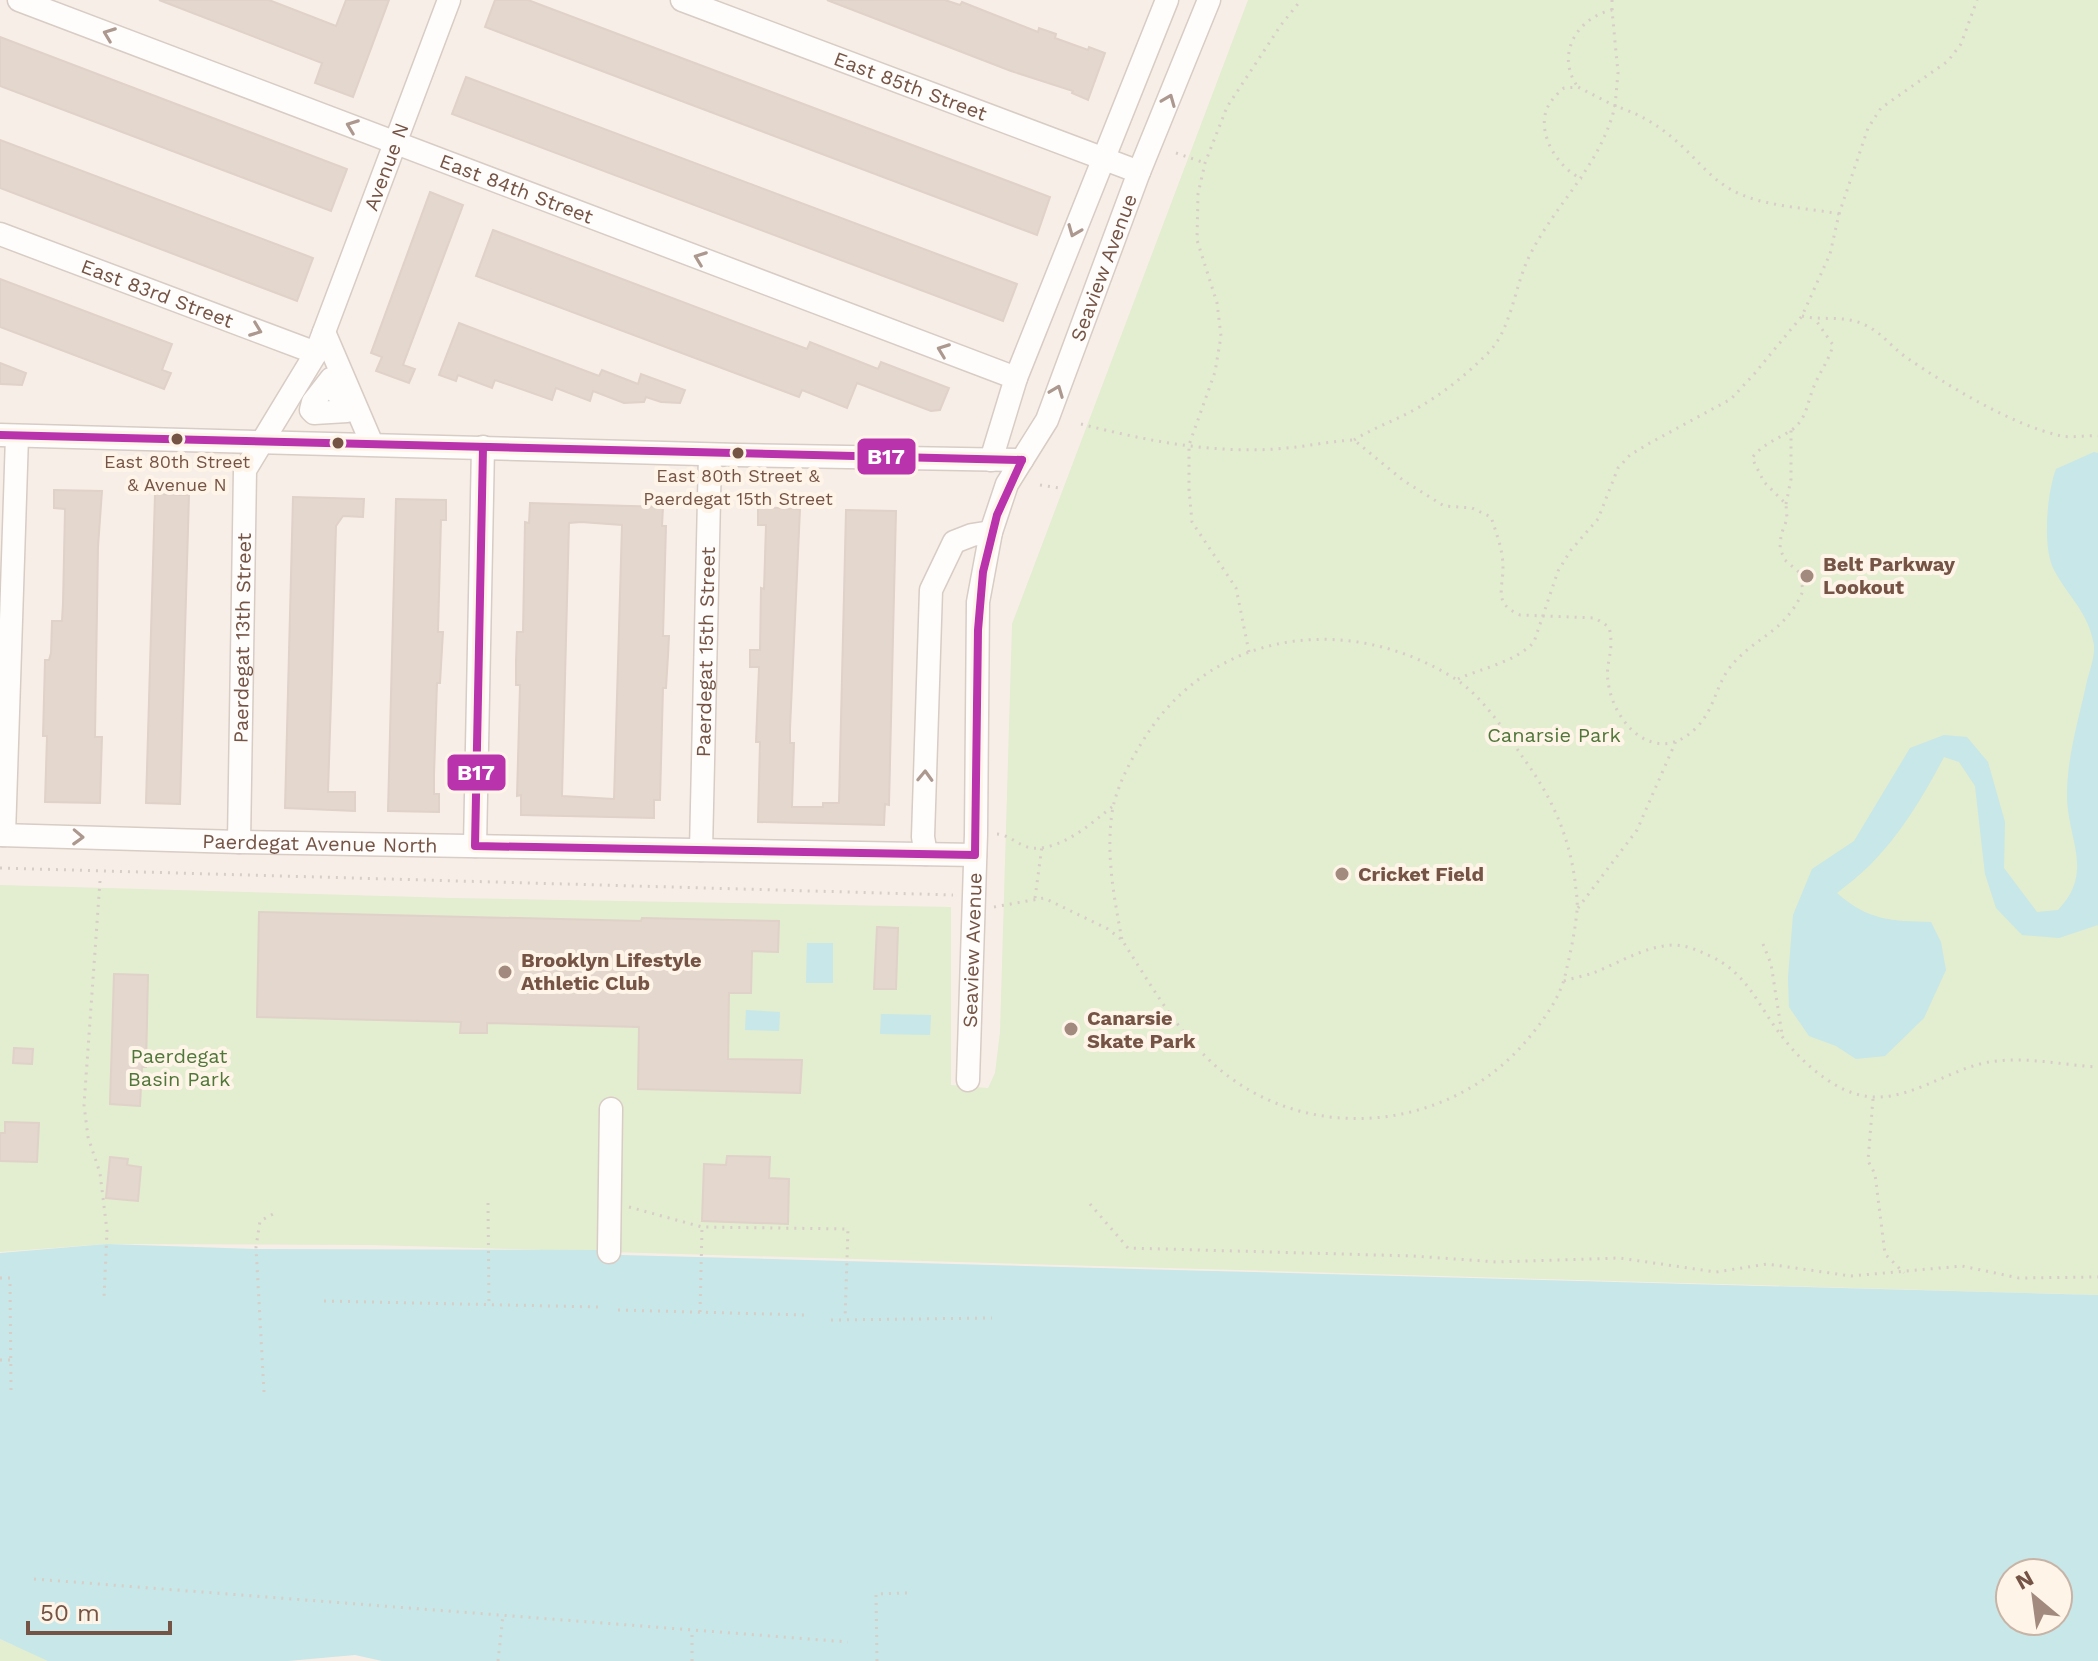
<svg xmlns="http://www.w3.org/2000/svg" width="2098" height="1661" font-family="'Work Sans',sans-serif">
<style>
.green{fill:#e3edd0}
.water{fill:#c7e7e8;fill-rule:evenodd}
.building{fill:#e3d7ce;stroke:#e0d1c9;stroke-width:2;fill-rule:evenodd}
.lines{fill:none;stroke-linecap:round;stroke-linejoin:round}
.minor-casing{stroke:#d8ccc5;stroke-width:25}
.path{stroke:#d8cec8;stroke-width:3;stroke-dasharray:2 6;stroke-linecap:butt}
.minor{stroke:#fefdfb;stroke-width:22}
.bus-1-casing{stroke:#fff4e8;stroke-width:14}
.bus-1{stroke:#b933ad;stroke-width:8}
.oneway{stroke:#ac988e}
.bus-dot{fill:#765445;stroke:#fff4e8;stroke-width:3}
.poi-dot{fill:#a38a7e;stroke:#fff4e8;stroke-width:3}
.labels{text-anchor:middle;stroke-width:8;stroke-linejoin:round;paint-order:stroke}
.bus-label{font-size:18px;fill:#765445;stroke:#fff4e8}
.street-label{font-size:20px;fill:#765445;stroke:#fff4e8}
.poi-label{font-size:20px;font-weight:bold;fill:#765445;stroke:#fff4e8;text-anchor:start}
.park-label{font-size:20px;fill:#50773a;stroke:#fff4e8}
.line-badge{stroke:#fff4e8;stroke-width:3}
.badge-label{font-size:22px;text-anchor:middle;font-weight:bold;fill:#fff}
</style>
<rect width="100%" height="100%" fill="#f7efe7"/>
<g class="green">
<path d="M1248,0H2098V1295L371,1245L107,1244L0,1252V885L453,898L951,907V1085L988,1088L995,1073L1000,1032L1012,624Z"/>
<path d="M0,1639L13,1645L139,1661H0Z"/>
</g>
<g class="water">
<path d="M2094,452L2098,453V925L2059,938L2022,935L1996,908L1985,874L1975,786L1959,762L1944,757C1924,795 1901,834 1870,865C1860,875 1848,884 1837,893C1869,921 1891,921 1931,922L1941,942L1946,970L1924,1018L1885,1056L1856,1059L1836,1046L1809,1036L1789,1007L1788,978L1793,915L1812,869L1854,841L1910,748L1944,735L1967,737L1988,762L2005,822L2004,868L2037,912L2058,910C2095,872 2067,839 2067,795C2067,757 2079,718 2087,681C2090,670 2095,656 2094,645C2088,611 2069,598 2054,570C2042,547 2047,493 2056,469Z"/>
<path d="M807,943H833V983H806Z"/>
<path d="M746,1010L780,1012L779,1031L745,1030Z"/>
<path d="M881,1014L931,1015L930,1035L880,1034Z"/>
<path d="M107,1244L256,1249L597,1250L622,1255L2098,1295V1661H382L355,1655L288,1661H48L0,1639V1253ZM2010,1573H2058V1621H2010Z"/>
</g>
<g class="building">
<path d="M159,0H269L336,26L346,0H389L353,97L315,83L322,63Z"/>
<path d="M495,0H528L1050,197L1037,235L485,27Z"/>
<path d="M827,0H945L960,5L962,2L1038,32L1039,28L1056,34L1055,38L1088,50L1089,47L1105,53L1088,100L1072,93L1073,91L1011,71Z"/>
<path d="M0,37L347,169L331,211L0,86Z"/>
<path d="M466,77L1017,284L1003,321L452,114Z"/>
<path d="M0,140L313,258L297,301L0,188Z"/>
<path d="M430,192L463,205L403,365L415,369L409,383L376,371L382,357L371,353Z"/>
<path d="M493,230L807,349L810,342L878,369L881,362L949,388L940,410L931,411L857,383L847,408L802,390L799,397L476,276Z"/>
<path d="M0,279L172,344L162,370L171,373L164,389L0,327Z"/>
<path d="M459,323L599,376L602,370L638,384L641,374L685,390L680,403L661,402L646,397L644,402L624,403L593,391L590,401L556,388L552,400L495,380L492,388L458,375L456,381L439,375Z"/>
<path d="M0,363L26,373L22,385L0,384Z"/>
<path d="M54,490L102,491L98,547L95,737H102L100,803L45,802L47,736H43L45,660H49L51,653L52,621H62L63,603L65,509L54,508Z"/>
<path d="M155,494L189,495L180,804L146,803Z"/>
<path d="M293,497L364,499L363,517L343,516L336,526L332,670L328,792H355V811L285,808Z"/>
<path d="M396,499L446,500V520H441L438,632H443L440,683H437L434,775V794H439V812L388,811Z"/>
<path d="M530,503L663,507L662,526H666L663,636H669L668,656L666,688H663L660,800H654V818L521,815V795L517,796L520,685H516V661L517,632H523L525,522L529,523ZM581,522L622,525L614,799L562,796L569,523Z"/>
<path d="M758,507L800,509L790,729V743H794L792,807H823V803H839L846,510L896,511L889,805L885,804L884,825L758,822L760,742H756L759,667H750V650H760L761,588L764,589L766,525H758Z"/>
<path d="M259,912L641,921L642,918L779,921L778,952L752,951L751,993H729L728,1059L802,1060L800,1093L638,1089L639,1027L487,1023V1033H460L461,1022L257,1017Z"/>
<path d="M877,927L898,928L896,989H874Z"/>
<path d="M114,974L148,975L146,1067H142L140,1106L110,1104Z"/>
<path d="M14,1048L33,1049L32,1064L13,1063Z"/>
<path d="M5,1122L39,1123L37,1162L0,1161V1133H5Z"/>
<path d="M727,1156L770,1157L769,1178L789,1179L788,1224L702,1221L704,1164L726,1165Z"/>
<path d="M110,1157L128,1159L127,1165L141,1167L138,1201L106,1198Z"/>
</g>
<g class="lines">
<defs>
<g id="minor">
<path id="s1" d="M19,0L1016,378"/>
<path id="s2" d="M682,0L1139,172"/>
<path id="s3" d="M0,234L316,353"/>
<path d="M324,332L372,444"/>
<path d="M331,379L347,411L314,413L311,410L313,402Z"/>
<path d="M0,435L738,455L1022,460"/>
<path d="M991,460L1016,378L1167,0"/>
<path id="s4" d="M0,835L239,842L975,855"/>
<path d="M4,835L17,436"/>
<path id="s5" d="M239,842L245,470L316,353L449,0"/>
<path d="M475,846L483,447"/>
<path id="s6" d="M701,850L710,455"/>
<path d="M926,854L923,837L931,590L954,542L972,535L991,532"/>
<path id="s7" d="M968,1080L976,834L978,602L991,532L1007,484L1047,420L1139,172L1209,0"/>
<path d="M609,1252L611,1109"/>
</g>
</defs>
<use href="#minor" class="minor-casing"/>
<g class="path">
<path d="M1612,10V0"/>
<path d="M1176,153L1205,163"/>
<path d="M1839,214L1868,128L1881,108L1948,61L1961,44L1977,0"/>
<path d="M1802,316C1822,321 1844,315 1863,324C1882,332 1891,347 1907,358C1950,387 2010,424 2061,436C2072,438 2086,435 2098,436"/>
<path d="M1081,424C1147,441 1218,455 1287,448C1309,446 1331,441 1354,440L1404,481L1444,506L1472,508L1491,517C1496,532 1503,550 1503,567C1503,590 1493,603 1520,615L1595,618L1609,627C1615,651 1605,663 1608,681C1613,724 1656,768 1696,728C1714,710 1715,689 1728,670C1752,637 1784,635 1803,591L1800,573L1785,560L1780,549L1781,535L1787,519L1786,504L1764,482L1752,458C1763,443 1779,439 1793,429C1808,417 1807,401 1815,384C1821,370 1829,360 1833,345L1815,319"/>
<path d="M1354,440C1373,428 1394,421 1414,410C1441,395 1465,376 1487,354C1511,331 1514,289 1528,259C1554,204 1600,168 1615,106L1578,87L1564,88C1559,92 1554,97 1550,103C1533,129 1557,168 1582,179"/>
<path d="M1040,485L1059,488"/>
<path d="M1786,504L1791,479V430"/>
<path d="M1249,652L1236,588L1192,522L1189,490V445L1215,372L1221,336L1217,303L1197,240L1198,194L1205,163L1227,107L1281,25L1301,0"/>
<path d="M1458,679C1482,668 1516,662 1534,642L1558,571L1571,550L1598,519L1618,468L1630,455L1648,444L1731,399L1755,373L1802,316L1830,254L1839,214C1804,207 1761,207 1730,189C1713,179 1701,165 1688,152C1666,130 1644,115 1615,106L1618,73L1612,10C1576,18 1555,56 1578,87"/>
<path d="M997,834C1010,835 1019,846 1031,848C1061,851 1092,823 1113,806"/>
<path d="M0,868L953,895"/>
<path d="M100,881L84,1105L88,1137L100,1173L107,1231L104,1298"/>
<path d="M1035,898L1042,846"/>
<path d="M994,907L1044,898L1108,929L1122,940C1153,988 1184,1045 1232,1079C1324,1145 1455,1126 1527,1040C1542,1022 1559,1000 1565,976C1570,955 1575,932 1577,911C1578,901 1576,891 1575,881C1569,835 1551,796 1524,759C1506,733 1484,698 1457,680C1356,615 1224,626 1152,727C1136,750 1119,780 1113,807C1105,852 1114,897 1122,940"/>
<path d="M1578,908L1637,830L1676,741"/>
<path d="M1763,944L1771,964L1782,1034"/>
<path d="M1564,981C1573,978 1584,976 1593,973C1619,963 1645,946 1673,945C1686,945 1697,950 1708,955C1749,973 1758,1007 1784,1039C1801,1061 1829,1086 1856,1094C1902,1108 1944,1070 1989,1062C2026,1056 2061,1065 2098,1067"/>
<path d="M1873,1099L1868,1161L1875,1174L1885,1254L1904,1273"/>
<path d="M488,1203L489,1305"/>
<path d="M1090,1204L1128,1248L1413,1256L1497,1262L1619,1258L1716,1272L1767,1264L1851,1276L1962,1266L2019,1278L2098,1277"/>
<path d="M629,1207L702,1227L848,1229L845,1319"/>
<path d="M0,1278H10L11,1391"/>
<path d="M324,1301L599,1307"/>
<path d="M618,1310L806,1315"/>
<path d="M700,1312L702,1228"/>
<path d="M831,1320L992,1318"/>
<path d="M0,1360H11"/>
<path d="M264,1392L256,1247L260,1221L277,1212"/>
<path d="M34,1579L848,1642"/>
<path d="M498,1661L503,1615"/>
<path d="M692,1661V1630"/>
<path d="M877,1661L876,1594L908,1593"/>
</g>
<use href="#minor" class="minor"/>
<defs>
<g id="bus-1">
<path d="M0,435L1022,460"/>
<path d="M483,447L475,846L975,855L978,630L983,572L997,515L1022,460"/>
</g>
</defs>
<use href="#bus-1" class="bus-1-casing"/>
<use href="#bus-1" class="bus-1"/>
</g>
<defs><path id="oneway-chevron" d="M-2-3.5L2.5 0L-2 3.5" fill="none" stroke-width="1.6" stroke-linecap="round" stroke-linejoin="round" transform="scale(2)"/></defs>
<g class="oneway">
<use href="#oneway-chevron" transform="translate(109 34) rotate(-159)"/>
<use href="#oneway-chevron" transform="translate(1169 100) rotate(-68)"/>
<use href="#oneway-chevron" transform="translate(352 126) rotate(-159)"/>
<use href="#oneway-chevron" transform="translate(1074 231) rotate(112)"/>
<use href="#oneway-chevron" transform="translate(700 258) rotate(-159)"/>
<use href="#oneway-chevron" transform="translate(256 330) rotate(21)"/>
<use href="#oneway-chevron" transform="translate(943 350) rotate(-159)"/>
<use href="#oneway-chevron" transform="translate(1057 391) rotate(-69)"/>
<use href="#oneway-chevron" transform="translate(925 776) rotate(-88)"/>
<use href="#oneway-chevron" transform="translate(78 837) rotate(2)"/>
</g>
<g class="bus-dot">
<circle cx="177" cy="439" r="7"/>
<circle cx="338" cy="443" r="7"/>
<circle cx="738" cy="453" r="7"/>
</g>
<g class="poi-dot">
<circle cx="1807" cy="576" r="8"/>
<circle cx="1342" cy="874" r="8"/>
<circle cx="505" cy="972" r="8"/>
<circle cx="1071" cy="1029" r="8"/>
</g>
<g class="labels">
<g class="bus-label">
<text x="177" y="468">East 80th Street<tspan x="177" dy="23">&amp; Avenue N</tspan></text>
<text x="738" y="482">East 80th Street &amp;<tspan x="738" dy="23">Paerdegat 15th Street</tspan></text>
</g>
<g class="street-label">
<text dy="7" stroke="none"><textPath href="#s2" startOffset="244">East 85th Street</textPath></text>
<text dy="7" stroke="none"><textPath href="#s5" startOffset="708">Avenue N</textPath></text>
<text dy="7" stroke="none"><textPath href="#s1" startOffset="532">East 84th Street</textPath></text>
<text dy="7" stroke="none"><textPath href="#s7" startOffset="838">Seaview Avenue</textPath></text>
<text dy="7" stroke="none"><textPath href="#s3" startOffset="168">East 83rd Street</textPath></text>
<text dy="7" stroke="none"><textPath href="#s5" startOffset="204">Paerdegat 13th Street</textPath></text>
<text dy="7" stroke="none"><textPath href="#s6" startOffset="198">Paerdegat 15th Street</textPath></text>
<text dy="7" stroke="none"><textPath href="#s4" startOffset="320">Paerdegat Avenue North</textPath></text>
<text dy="7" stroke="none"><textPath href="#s7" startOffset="130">Seaview Avenue</textPath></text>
</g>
<g class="poi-label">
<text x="1823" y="571">Belt Parkway<tspan x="1823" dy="23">Lookout</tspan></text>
<text x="1358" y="881">Cricket Field</text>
<text x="521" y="967">Brooklyn Lifestyle<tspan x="521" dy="23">Athletic Club</tspan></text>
<text x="1087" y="1025">Canarsie<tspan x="1087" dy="23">Skate Park</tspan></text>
</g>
<g class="park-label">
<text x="1554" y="742">Canarsie Park</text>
<text x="179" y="1063">Paerdegat<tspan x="179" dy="23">Basin Park</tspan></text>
</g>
</g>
<g class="line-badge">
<rect x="856" y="437" width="61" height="39" rx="8" fill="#b933ad"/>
<rect x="446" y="753" width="61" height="39" rx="8" fill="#b933ad"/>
</g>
<g class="badge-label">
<text x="886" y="464">B17</text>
<text x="476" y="780">B17</text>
</g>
<g transform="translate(2034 1597) rotate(331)"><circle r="38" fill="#fff4e8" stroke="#c8b4a7" stroke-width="2"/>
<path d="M0-6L14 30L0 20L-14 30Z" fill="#a38a7e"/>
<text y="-12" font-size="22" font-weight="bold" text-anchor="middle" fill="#765445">N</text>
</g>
<path d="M28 1621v12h142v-12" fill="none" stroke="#765445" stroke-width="4"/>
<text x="40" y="1621" font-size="24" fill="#765445" stroke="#fff4e8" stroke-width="6" paint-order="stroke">50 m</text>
</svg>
